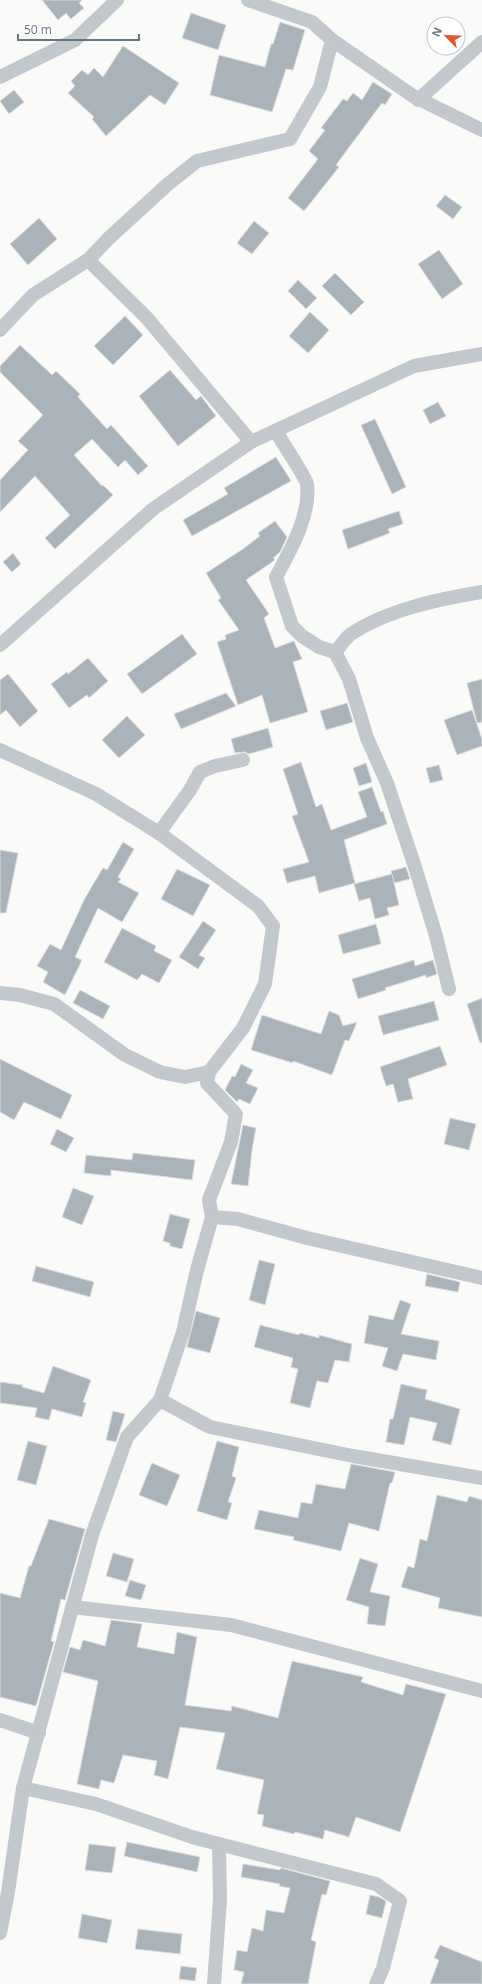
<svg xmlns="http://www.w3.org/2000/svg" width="482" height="1984" font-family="'Open Sans',sans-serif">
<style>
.building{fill:#aab3b9;stroke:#dcdcda}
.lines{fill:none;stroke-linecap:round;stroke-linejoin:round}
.street{stroke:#c3c8cc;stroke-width:14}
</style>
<rect width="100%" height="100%" fill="#fafaf8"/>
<g class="building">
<path d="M42,0H82L79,3L84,8L71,19L66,13L58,20Z"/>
<path d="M191,13L226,25L218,50L182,38Z"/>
<path d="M280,22L305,30L293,70L286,69L272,112L210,95L219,55L265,67L271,44H273Z"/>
<path d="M123,46L179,83L165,105L150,95L106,136L92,119L94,117L68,93L75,86L71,81L82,70L88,75L94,68L103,77Z"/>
<path d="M373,82L392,94L385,105L382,103L344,154L336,165L339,167L304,211L288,198L318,159L309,151L325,130L321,128L343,99L347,101L353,93L362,100Z"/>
<path d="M14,90L24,102L9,114L0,101Z"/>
<path d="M445,195L462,207L453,219L436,206Z"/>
<path d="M39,218L57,239L28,265L10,244Z"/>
<path d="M254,221L269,233L252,254L237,243Z"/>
<path d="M439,250L463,284L442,299L418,264Z"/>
<path d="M335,273L364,302L351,315L322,286Z"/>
<path d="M298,280L317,298L306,309L288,291Z"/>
<path d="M310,312L329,330L308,353L289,336Z"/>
<path d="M125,316L143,335L113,365L94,346Z"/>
<path d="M20,345L52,375L56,371L80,394L78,397L107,429L111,425L148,466L138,475L125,460L118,467L92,439L74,455L102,486L103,485L113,495L55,549L45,538L70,515L35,476L0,512V480L28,450L18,441L43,415L0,372V366Z"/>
<path d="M170,370L196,400L201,396L216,416L178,446L139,396Z"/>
<path d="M438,402L446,416L430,424L423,410Z"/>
<path d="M375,419L406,487L392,494L361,425Z"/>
<path d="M276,457L291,481L192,536L183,520L228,494L224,488Z"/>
<path d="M399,511L403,524L388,529L390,533L348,549L342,530Z"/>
<path d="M275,521L287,537L280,552L273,558L275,560L246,580L269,614L264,618L275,648L294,641L302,659L293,662L308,712L270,723L262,695L238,705L217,642L226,639L225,635L239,630L218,600L221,598L206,573L243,549L260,536L258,533Z"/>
<path d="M13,553L21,564L12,572L3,562Z"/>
<path d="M182,634L197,654L142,694L127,674Z"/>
<path d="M88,658L108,681L89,698L87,695L69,708L51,684L67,672L68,674Z"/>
<path d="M8,674L38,711L20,727L6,710L0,715V680Z"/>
<path d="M482,679V722L477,723L467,683Z"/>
<path d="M226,693L236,706L181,729L174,714Z"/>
<path d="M347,703L353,722L326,730L320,711Z"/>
<path d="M472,710L482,739V746L457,755L444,720Z"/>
<path d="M127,716L145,735L119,758L102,740Z"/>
<path d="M268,728L273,747L249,754L245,752L235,753L231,739Z"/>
<path d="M301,762L316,807L322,804L331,830L367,817L358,792L372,787L381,812L383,811L387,824L344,840L355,883L319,893L315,876L287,883L283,869L309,862L292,816L298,814L283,769Z"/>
<path d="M366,763L372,782L359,786L353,768Z"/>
<path d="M439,765L443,780L430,783L426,768Z"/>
<path d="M123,842L134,849L118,877L121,879L118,882L139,893L122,922L98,908L75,957L82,960L65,995L43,982L48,972L37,966L50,944L61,950L85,898L103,868L107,870Z"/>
<path d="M0,850L18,853L6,913H0Z"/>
<path d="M406,867L410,879L394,883L391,871Z"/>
<path d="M177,869L210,885L193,916L161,899Z"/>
<path d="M392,874L399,905L387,908L389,915L375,919L370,898L359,901L354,884Z"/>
<path d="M203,921L216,930L199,955L205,958L198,969L179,957Z"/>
<path d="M376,924L381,944L343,954L338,935Z"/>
<path d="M122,928L156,946L154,951L172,960L159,983L142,974L137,980L104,962Z"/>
<path d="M414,960L415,966L433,960L437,974L426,978V975L385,988L386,990L358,999L352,979Z"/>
<path d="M80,990L110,1006L103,1019L73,1003Z"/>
<path d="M482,998V1042L480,1043L467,1004Z"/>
<path d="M434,1001L439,1020L383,1035L378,1016Z"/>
<path d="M329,1011L339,1015L343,1026L357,1022L349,1041L345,1040L332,1075L293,1061V1063L251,1050L262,1015L321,1034Z"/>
<path d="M440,1046L447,1065L408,1079L413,1099L398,1102L393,1084L386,1086L380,1067Z"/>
<path d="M0,1059L72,1095L61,1119L24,1102L14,1120L0,1112Z"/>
<path d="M241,1064L253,1070L246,1083L258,1088L250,1104L239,1099L237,1102L225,1090L232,1076L235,1077Z"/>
<path d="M450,1118L476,1124L469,1150L444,1144Z"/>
<path d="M243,1125L256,1128L252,1150L248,1186L231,1184Z"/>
<path d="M57,1129L74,1138L66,1152L50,1144Z"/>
<path d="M133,1153L195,1160L192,1180L111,1170V1176L84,1173L86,1155L132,1160Z"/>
<path d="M73,1188L94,1196L82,1225L62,1217Z"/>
<path d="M170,1214L190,1219L182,1249L170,1246V1243L163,1241Z"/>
<path d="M259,1260L275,1264L265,1305L249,1300Z"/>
<path d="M36,1266L94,1282L90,1297L32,1281Z"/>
<path d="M427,1274L460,1282L458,1292L425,1286Z"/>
<path d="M400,1300L411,1304L401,1334L439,1341L436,1360L403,1354L397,1371L382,1366L388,1348L364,1343L369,1315L393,1320Z"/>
<path d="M196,1311L220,1318L210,1353L187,1347Z"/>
<path d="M260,1325L299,1335L300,1333L319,1338V1335L352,1344L349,1362L335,1360L328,1383L317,1381L310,1408L290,1403L298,1369L291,1367L293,1358L254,1347Z"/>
<path d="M53,1366L91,1380L83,1402L86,1403L82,1417L52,1409L49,1420L35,1417L37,1408L0,1403V1382L23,1385L22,1387L44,1393Z"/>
<path d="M401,1384L427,1390L425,1399L460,1409L451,1445L432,1440L437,1423L410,1417L404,1445L386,1442L390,1419H393Z"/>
<path d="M113,1411L125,1414L116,1442L106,1440Z"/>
<path d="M28,1441L47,1446L36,1485L17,1480Z"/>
<path d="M217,1441L239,1447L232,1476L236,1478L228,1502L232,1503L227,1520L197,1511Z"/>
<path d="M152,1463L180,1475L167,1506L139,1495Z"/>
<path d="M351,1464L395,1472L392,1483H390L379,1531L349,1523L341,1551L293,1540L294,1537L254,1529L259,1510L298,1518L301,1502L312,1504L316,1484L345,1489Z"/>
<path d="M437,1495L467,1502L469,1496L482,1500V1617L438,1608L440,1598L401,1587L408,1566L414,1568L420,1539L427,1541Z"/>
<path d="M49,1519L85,1529L65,1600L61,1599L51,1641L54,1642L36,1706L0,1697V1593L20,1598L29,1566H31Z"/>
<path d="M113,1553L134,1559L127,1582L106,1576Z"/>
<path d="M360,1558L378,1564L370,1592L390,1596L385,1626L367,1624L369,1607L346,1600Z"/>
<path d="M130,1580L146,1585L141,1600L125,1596Z"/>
<path d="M111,1620L142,1624L137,1647L174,1654L177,1632L197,1637L185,1705L231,1711L232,1706L278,1718L292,1661L363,1677L361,1682L403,1695L406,1684L446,1694L400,1832L356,1817L349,1837L325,1830L323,1839L295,1832L294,1834L262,1826L264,1815L257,1814L264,1780L216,1769L225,1733L180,1727L168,1779L154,1775L157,1761L123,1755L114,1783L101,1780L99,1789L77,1784L98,1681L63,1672L70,1647L80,1650L83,1640L105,1646Z"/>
<path d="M127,1842L200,1857L197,1872L124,1856Z"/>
<path d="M89,1844L116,1847L112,1873L85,1870Z"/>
<path d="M243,1864L280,1870L281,1868L330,1881L326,1895L322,1894L311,1940L316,1942L308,1984H241L244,1972L234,1970L237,1950L247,1952L252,1928L263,1931L266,1910L284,1913L290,1888L279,1886L280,1884L241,1877Z"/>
<path d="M370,1895L379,1897L386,1901L382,1918L366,1914Z"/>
<path d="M82,1914L112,1920L107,1943L78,1938Z"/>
<path d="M138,1929L182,1934L180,1954L135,1949Z"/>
<path d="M440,1945L482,1962V1984H430L439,1960L434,1958Z"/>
<path d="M181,1966L197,1968L195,1981L179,1979Z"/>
</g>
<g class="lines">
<g class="street">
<path d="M248,0L312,22L332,40L413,96L482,130"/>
<path d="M0,77L75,40L117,0"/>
<path d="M418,100L482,42"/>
<path d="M88,260L146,317L251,442"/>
<path d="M0,330L33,295L88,260L109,238L168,184L197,161L290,139L320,87L332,40"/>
<path d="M276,431C281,441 305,476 307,484C311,515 290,551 276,577L292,626L302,636L319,647L335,652L349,679L367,738L387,783L415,867L436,936L449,989"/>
<path d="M0,645L153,509L251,442L414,366L482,354"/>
<path d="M335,652C340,647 345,638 351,634C387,610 439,599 482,592"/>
<path d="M0,750L96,794L159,833L258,906L273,926L265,984L243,1028L209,1072L207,1083L236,1114L231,1142L209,1200L212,1217"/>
<path d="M159,833L190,790L200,772L215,766L243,760"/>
<path d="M0,993L20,995L54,1004L125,1055L160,1072L185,1077L209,1072"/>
<path d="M160,1400L210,1427L353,1456L482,1478"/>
<path d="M72,1607L231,1625L482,1691"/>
<path d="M0,1720L39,1733"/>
<path d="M23,1788L96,1804L192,1837L219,1844L220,1899L214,1984"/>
<path d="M219,1844L376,1884L400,1901L383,1968L376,1984"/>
<path d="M0,1933L8,1892L23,1788L92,1535L127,1437L160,1400L183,1332L197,1270L212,1217L238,1219L307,1238L482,1278"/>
</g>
</g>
<g transform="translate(446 36) rotate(294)"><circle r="19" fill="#ffffff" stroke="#c1c8cd"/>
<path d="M0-3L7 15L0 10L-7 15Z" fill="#e4572e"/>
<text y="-6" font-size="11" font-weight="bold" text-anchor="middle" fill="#657683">N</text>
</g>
<path d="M18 34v6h121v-6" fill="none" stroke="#657683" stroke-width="2"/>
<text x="24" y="34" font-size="12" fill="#657683" stroke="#ffffff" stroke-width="3" paint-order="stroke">50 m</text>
</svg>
